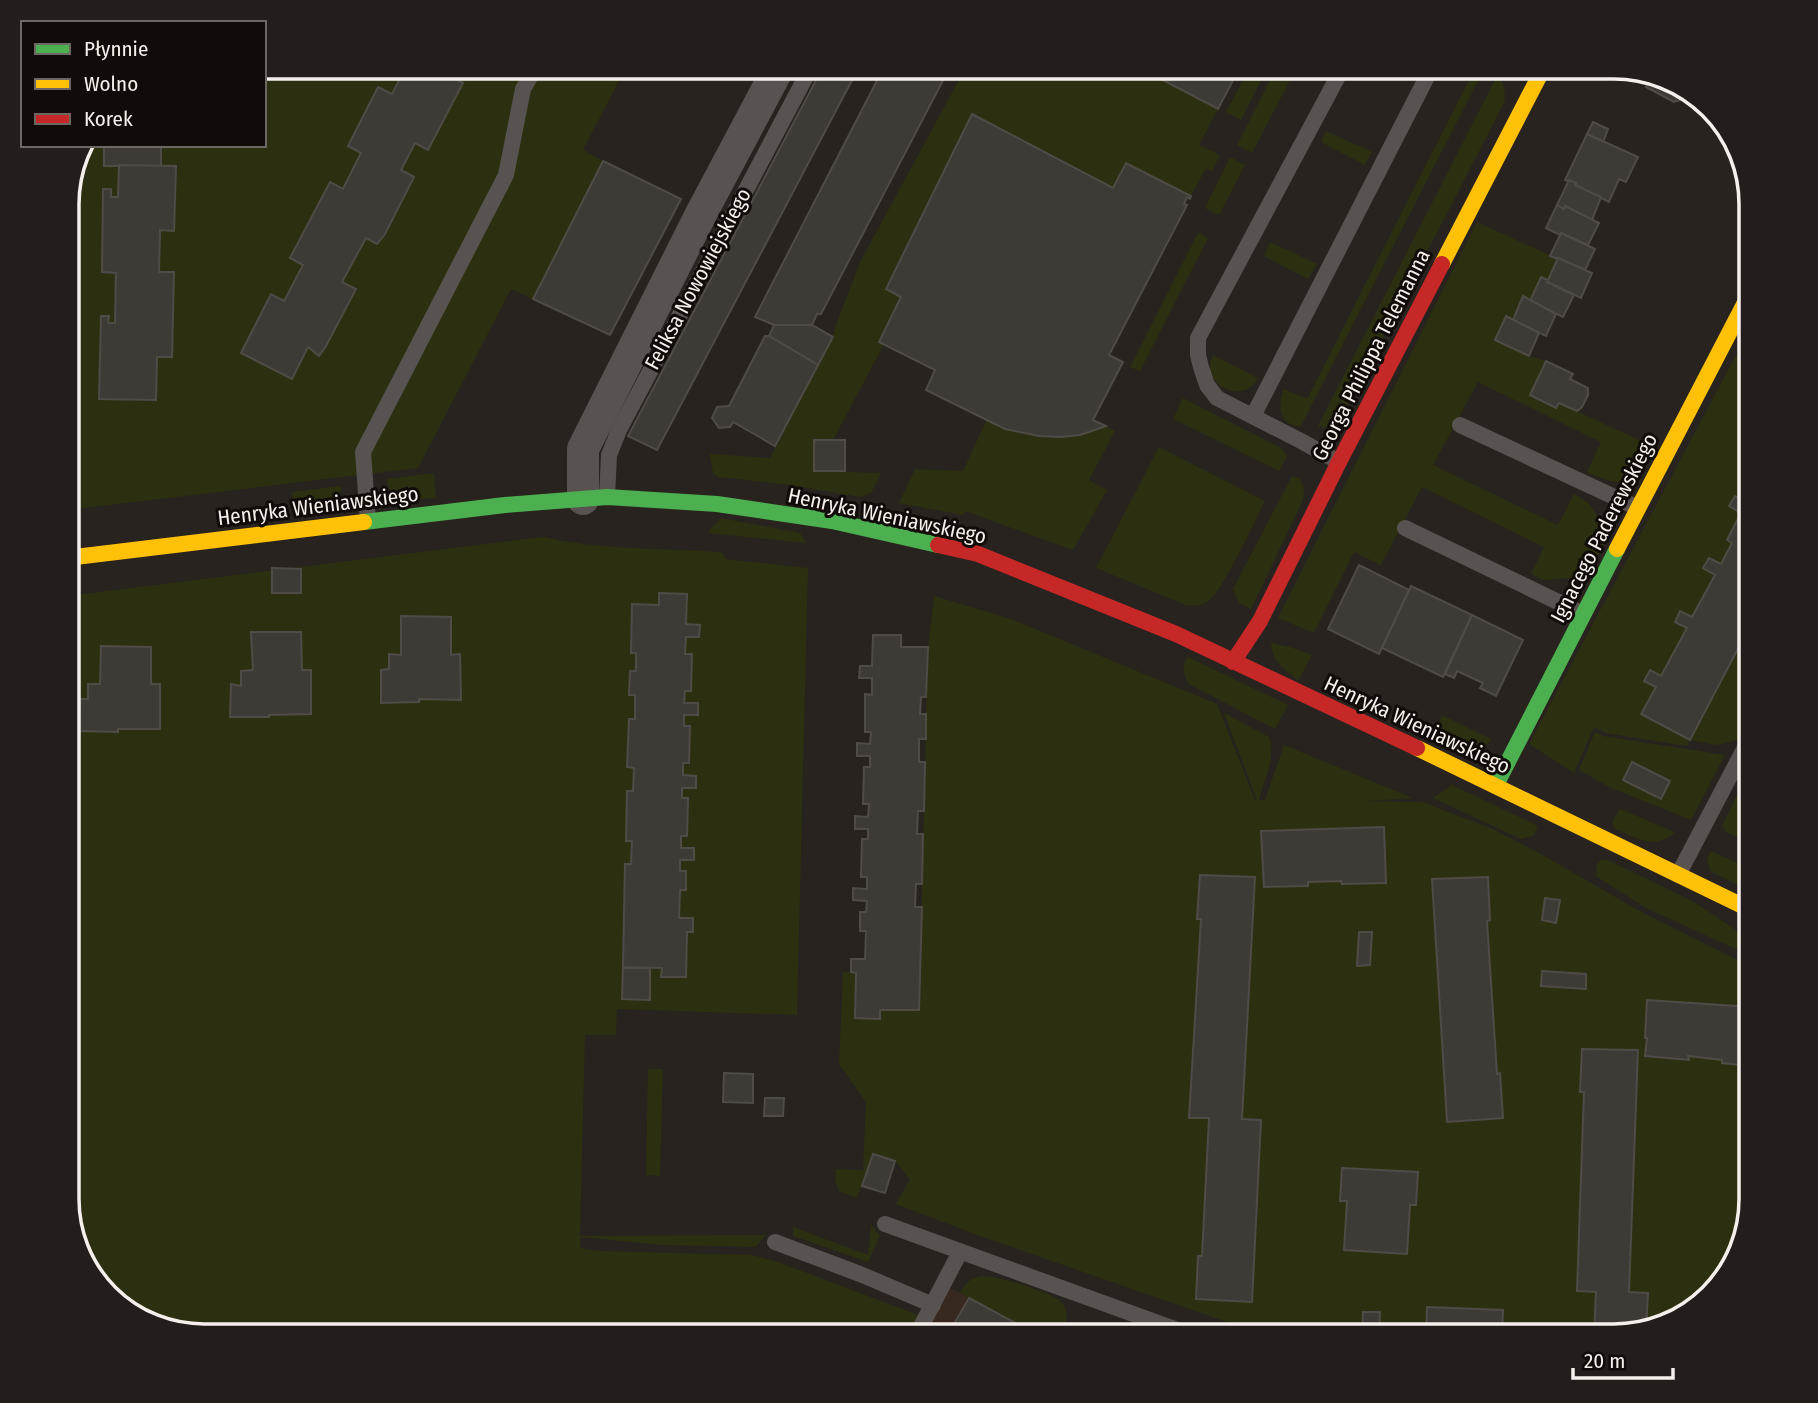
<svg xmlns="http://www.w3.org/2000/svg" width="1818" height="1403" font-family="'Fira Sans Condensed',sans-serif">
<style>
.built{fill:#37291f}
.green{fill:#2c3010}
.building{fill:#3e3a36;stroke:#504b47;stroke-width:2}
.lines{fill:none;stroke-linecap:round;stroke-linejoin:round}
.lane{stroke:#585350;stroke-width:16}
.street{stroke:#585350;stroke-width:32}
.fast{stroke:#4caf50;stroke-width:16}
.slow{stroke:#ffc107;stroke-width:16}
.jam{stroke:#c62828;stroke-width:16}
.labels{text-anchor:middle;stroke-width:6;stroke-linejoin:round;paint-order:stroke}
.street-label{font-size:21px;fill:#f6efeb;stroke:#110c09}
.rim{fill:none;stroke:#f6efeb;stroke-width:3.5}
</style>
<rect width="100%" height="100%" fill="#28231e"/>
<path class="built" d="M943,1285L1051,1336H916Z"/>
<g class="green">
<path d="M264,67H626L583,150L603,161L533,299L511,289L418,468L67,510V194L80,145H264Z"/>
<path d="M966,67H1168L1161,79L1218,109L1199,145L1220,155L1212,171L1206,168L1191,196L1126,163L1113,188L972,114L886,288L901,297L879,341L884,344L833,440H814V471L881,473L871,493L860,497L790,485L718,477L713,473L710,454L770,458L833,337L836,325L860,262Z"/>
<path d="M1449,67H1485L1301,426C1279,426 1277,406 1284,389L1307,399L1471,76Z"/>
<path d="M1266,70L1241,120L1226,112L1242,82L1254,72Z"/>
<path d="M1274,72L1290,80L1252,153L1237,145Z"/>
<path d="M1498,74C1504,83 1506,92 1504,103L1340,420L1325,428L1318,426Z"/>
<path d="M1326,131L1372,152L1365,165L1321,142Z"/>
<path d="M1230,157L1245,165L1219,215L1205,208Z"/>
<path d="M1477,222L1558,259L1548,280L1541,277L1530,299L1523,296L1513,319L1506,316L1495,340L1529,356L1546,361L1530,396L1555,408L1559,403L1652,446C1647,455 1642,468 1635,476C1623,489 1600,478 1587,472L1601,442L1478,382L1433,465L1558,525L1574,494C1595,504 1600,519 1606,541L1589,573L1570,578L1543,580L1531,574L1544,547L1422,487L1381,565L1354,552L1314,633L1278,618Z"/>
<path d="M1198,233L1208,238L1140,371L1130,367Z"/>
<path d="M1270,242L1317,264L1308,279L1264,256Z"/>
<path d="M1751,327V493L1747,502L1735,496L1729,506L1741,513L1727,540L1732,543L1721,564L1709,558L1703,568L1715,575L1692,617L1680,611L1675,621L1687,628L1661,676L1650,670L1644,680L1656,687L1642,713L1690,740L1751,624V721L1742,739L1717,745L1690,740L1687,746L1606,733L1594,727L1574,773L1529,744Z"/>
<path d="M1213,355L1258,378C1244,407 1198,384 1213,355Z"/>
<path d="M1183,398L1281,448L1287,456L1279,471L1173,419Z"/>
<path d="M986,421C1015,434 1047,442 1079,435C1088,433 1097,429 1106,426L1115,431L1089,480L1107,490L1073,550L965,511L963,515L899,503L915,469L963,471Z"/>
<path d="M1159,447L1265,501C1254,522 1224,590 1207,602C1201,606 1193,606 1186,605L1096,568Z"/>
<path d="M434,473L436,498C418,499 388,504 387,479Z"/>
<path d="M1292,476L1299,478L1304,488L1303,500L1251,609L1239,603L1233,589Z"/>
<path d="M341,486C340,514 317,512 295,515L292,492Z"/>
<path d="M721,518L800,533L806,543L707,533Z"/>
<path d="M543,537C600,550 660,548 719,552L723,554L725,559L808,568L797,1015L617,1009L616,1035H585L580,1236L766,1235L755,1247L662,1245L581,1237L580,1248L599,1251L752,1255L778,1262L926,1318L916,1336H203L120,1308L81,1261L67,1208V596Z"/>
<path d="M934,596L1011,619L1217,704L1255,800H1257L1224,713L1269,737C1277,757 1263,781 1259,800H1265L1284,745L1413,798L1367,801L1422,802L1493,829L1539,853L1645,914L1751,967V1200L1723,1283L1675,1323L1615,1336H1267L980,1236L896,1204L910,1179L895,1161L873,1154L857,1198L839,1191L835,1182L836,1169L863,1170L866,1102L839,1064L843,972L856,973L855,1018L880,1019V1010H919L928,647Z"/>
<path d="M1271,643L1290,647L1312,655L1298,681C1286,670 1271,661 1271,643Z"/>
<path d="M1188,657L1288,705L1275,729L1189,684C1183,675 1181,665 1188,657Z"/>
<path d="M1442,715L1491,739L1488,744C1468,754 1452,748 1432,742Z"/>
<path d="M1595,732L1603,736L1725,755L1691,820L1611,788L1579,770Z"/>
<path d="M1452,785L1538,826L1534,835L1521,839L1433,798Z"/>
<path d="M1741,787L1751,793V844L1726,832L1722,826Z"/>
<path d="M1620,809L1675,832C1654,851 1637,838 1615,829L1612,822Z"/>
<path d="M1711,851L1751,869V892L1710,871L1707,858Z"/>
<path d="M1602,860H1608L1694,902L1751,940V956L1646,908L1596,876L1597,864Z"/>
<path d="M648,1069H663L660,1176L646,1175Z"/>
<path d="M871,1224L880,1236L868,1262L793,1236V1227L868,1255Z"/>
<path d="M982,1276C999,1276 1041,1290 1056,1298C1061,1301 1065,1306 1066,1311C1069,1320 1062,1329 1058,1336H1017L1022,1327L960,1293C966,1282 970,1278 982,1276Z"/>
<path d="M1104,1323H1107L1143,1336H1090L1094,1329Z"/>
</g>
<g class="building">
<path d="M406,67H455L450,76L463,83L428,150L415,143L401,170L414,177L385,234L377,244L366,238L342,282L356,289L326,346L319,356L308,347L292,379L241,353L271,294L284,301L303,265L290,258L330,182L343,189L361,153L348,146L378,87L392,94Z"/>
<path d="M823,67H859L657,450L628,436Z"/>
<path d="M884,67H950L821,314H817L812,325H774L755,317Z"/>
<path d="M1168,67H1240L1218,109L1161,79Z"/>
<path d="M1651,79L1685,90L1681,100L1674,102L1646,87Z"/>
<path d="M1685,90L1698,95L1707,106L1705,109L1682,96Z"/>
<path d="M972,114L1113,188L1126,163L1191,196L1190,199L1187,197L1184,204L1187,205L1109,355L1123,362L1093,420L1106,426L1080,435L1061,437L1039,436L1005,429L926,390L935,370L879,342L901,297L886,289Z"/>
<path d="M1593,122L1608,129L1603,142L1587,134Z"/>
<path d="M1587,134L1638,157L1626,182L1619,179L1609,202L1575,185L1576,183L1565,180Z"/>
<rect x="104" y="145" width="57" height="21"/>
<path d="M603,161L681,199L610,335L533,299Z"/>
<path d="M119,165L176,166L174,231L160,230L159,272H174L172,357H157L156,400L99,399L101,316H109L108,323H115L116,273L102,272L103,189H111V197H118Z"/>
<path d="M1569,180L1576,183L1575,185L1601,197L1592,220L1565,206L1564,209L1557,205Z"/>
<path d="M1557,205L1564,209L1565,206L1599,223L1588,245L1561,233L1560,235L1546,228Z"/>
<path d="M1561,233L1595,249L1585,270L1558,258V259L1550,256Z"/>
<path d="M1558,258L1592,273L1581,298L1547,282Z"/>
<path d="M1541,277L1548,280L1547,282L1574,295L1563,317L1530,301Z"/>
<path d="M1523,296L1556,314L1546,336L1513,320Z"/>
<path d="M1506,316L1539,333L1529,356L1495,340Z"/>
<path d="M774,325H812L833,337L818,365L769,336Z"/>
<path d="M765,336H769L818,365L775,446L733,422L730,427L719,428L712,418L717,407L729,406Z"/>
<path d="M1546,361L1573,374L1570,379L1588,388V395L1582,407L1577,411L1559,403L1556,408L1530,395Z"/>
<rect x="814" y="440" width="31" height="31"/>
<path d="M1751,493V624L1690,740L1641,714L1656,687L1644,681L1650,670L1661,676L1687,628L1675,622L1680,611L1692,617L1715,575L1703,568L1709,558L1721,564L1732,543L1727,540L1741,513L1729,506L1735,496L1747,502Z"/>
<path d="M1359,565L1409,590L1379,654L1328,629Z"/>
<path d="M272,568L301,569V593H272Z"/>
<path d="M1411,586L1472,615L1443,677L1382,648Z"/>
<path d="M659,593L687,594L686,624L700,625L699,637H686L685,654H692L691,691H685L684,703H698V715H684V726H690L689,763H683V775L696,776V788H682V798H688L687,836H681V848H694V860H680V871H686V890H680L679,918H693V932H687L686,977H661L662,968L623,967L625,864H631L632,841H626L627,791H633L634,768L627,767L629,719H635V695H629L630,671H636V653H631L632,604L659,605Z"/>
<path d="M1472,615L1523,640L1496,696L1480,688L1483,683L1457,671L1454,678L1445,674Z"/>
<path d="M401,616L451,617V655L460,654L461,700L419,699V702L381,703V670L389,669V654L401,655Z"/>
<path d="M251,632H301L302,670H311V714L269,715V717H230L231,684L241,686V671L253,670Z"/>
<path d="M873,635H901V647H928L926,697H921L920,714H926V739H919V762H925L924,811H918L917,834H923L922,884H916L915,907H922L919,1010H880V1019L855,1018L856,973L851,972V959H865L866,931H860V912H866L867,901L853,900V888L867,889V877H861L862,839H868V829H855V816L868,817L869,804H863L864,767H870V756H857V743L870,744L871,732H865V694L872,695V678H859L860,666H872Z"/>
<path d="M101,646L151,647V684H160V729H118V732L79,731L80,699H88V684H100Z"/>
<path d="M1632,762L1670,781L1661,799L1623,780Z"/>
<path d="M1384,827L1386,883L1342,884L1341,881L1308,882V886L1264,887L1261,831Z"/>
<path d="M1200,875L1255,877L1242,1119L1261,1120L1252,1302L1196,1299L1198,1256H1202L1209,1118H1189L1201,919H1197Z"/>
<path d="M1488,877L1490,920L1487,921L1497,1074L1500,1073L1503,1118L1447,1122L1432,879Z"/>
<path d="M1545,898L1560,900L1556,923L1542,920Z"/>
<path d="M1359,932H1372L1370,965L1357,966Z"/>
<path d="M623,968H650V1000L622,999Z"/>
<path d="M1542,971L1586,974V989L1541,986Z"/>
<path d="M1647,1000L1751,1007V1066L1722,1063V1060L1688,1056L1689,1060L1645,1056L1647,1038H1645Z"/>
<path d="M1582,1049L1638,1050L1629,1292L1648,1293L1646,1329L1615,1336H1594L1596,1292L1577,1291L1584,1092H1580Z"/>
<path d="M724,1073L753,1074V1103L723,1102Z"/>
<path d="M765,1098H784L783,1116H764Z"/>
<path d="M873,1154L895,1161L885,1193L862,1186Z"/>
<path d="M1342,1168L1418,1172L1416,1205H1410L1407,1254L1344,1250L1347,1201H1340Z"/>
<path d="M969,1298L1023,1327L1017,1336H947Z"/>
<path d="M1427,1307L1503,1310L1502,1336H1426Z"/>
<path d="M1363,1312H1380L1379,1336H1362Z"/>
</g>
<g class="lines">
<g class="lane">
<path d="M1253,416L1432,67"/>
<path d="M1460,425L1638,508"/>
<path d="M1339,462L1301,441L1217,398L1207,385L1201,367L1198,355V338L1343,67"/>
<path d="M607,497L609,455L619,430L811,67"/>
<path d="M368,521L363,452L506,175L523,89L536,67"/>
<path d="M1405,528L1583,614"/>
<path d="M1678,875L1751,736"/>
<path d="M885,1224L1194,1336"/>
<path d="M775,1242L860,1274L933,1305"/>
<path d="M916,1336L960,1252"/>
</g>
<path class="street" d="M583,499V449L701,214L779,67"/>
<g class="fast">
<path d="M364,522L505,505L607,497L717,504L832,521L938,545"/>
<path d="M1496,785L1617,549"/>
</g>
<g class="slow">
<path d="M1442,264L1544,67"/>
<path d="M1617,549L1751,291"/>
<path d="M67,558L364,522"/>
<path d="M1417,748L1751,910"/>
</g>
<g class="jam">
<path d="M938,545L978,554L1176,634L1417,748"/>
<path d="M1233,662L1260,621L1339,462L1442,264"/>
</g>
</g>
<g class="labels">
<g class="street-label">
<text transform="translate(698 279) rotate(-62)" y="7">Feliksa Nowowiejskiego</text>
<text transform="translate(1371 355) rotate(-63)" y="7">Georga Philippa Telemanna</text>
<text transform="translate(318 506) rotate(-7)" y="7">Henryka Wieniawskiego</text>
<text transform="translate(887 516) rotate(12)" y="7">Henryka Wieniawskiego</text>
<text transform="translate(1604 528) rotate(-63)" y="7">Ignacego Paderewskiego</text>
<text transform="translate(1417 725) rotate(25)" y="7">Henryka Wieniawskiego</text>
</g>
</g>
<path d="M0 0H1818V1403H0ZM204 79H1614A125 125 0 0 1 1739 204V1199A125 125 0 0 1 1614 1324H204A125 125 0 0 1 79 1199V204A125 125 0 0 1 204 79Z" fill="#231e1b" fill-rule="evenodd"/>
<path class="rim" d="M204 79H1614A125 125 0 0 1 1739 204V1199A125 125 0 0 1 1614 1324H204A125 125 0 0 1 79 1199V204A125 125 0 0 1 204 79Z"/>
<rect x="21" y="21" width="245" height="126" fill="#110c09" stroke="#6d6763" stroke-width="2"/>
<rect x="35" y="44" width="35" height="10" fill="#4caf50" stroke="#6d6763" stroke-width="2"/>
<text x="84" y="56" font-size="21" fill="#f6efeb">Płynnie</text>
<rect x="35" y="79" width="35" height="10" fill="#ffc107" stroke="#6d6763" stroke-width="2"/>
<text x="84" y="91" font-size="21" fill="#f6efeb">Wolno</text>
<rect x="35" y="114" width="35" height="10" fill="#c62828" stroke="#6d6763" stroke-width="2"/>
<text x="84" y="126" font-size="21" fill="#f6efeb">Korek</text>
<path d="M1573 1368v10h100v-10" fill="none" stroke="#f6efeb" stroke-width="3.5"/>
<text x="1584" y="1368" font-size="21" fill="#f6efeb" stroke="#110c09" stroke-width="5" paint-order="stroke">20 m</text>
</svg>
